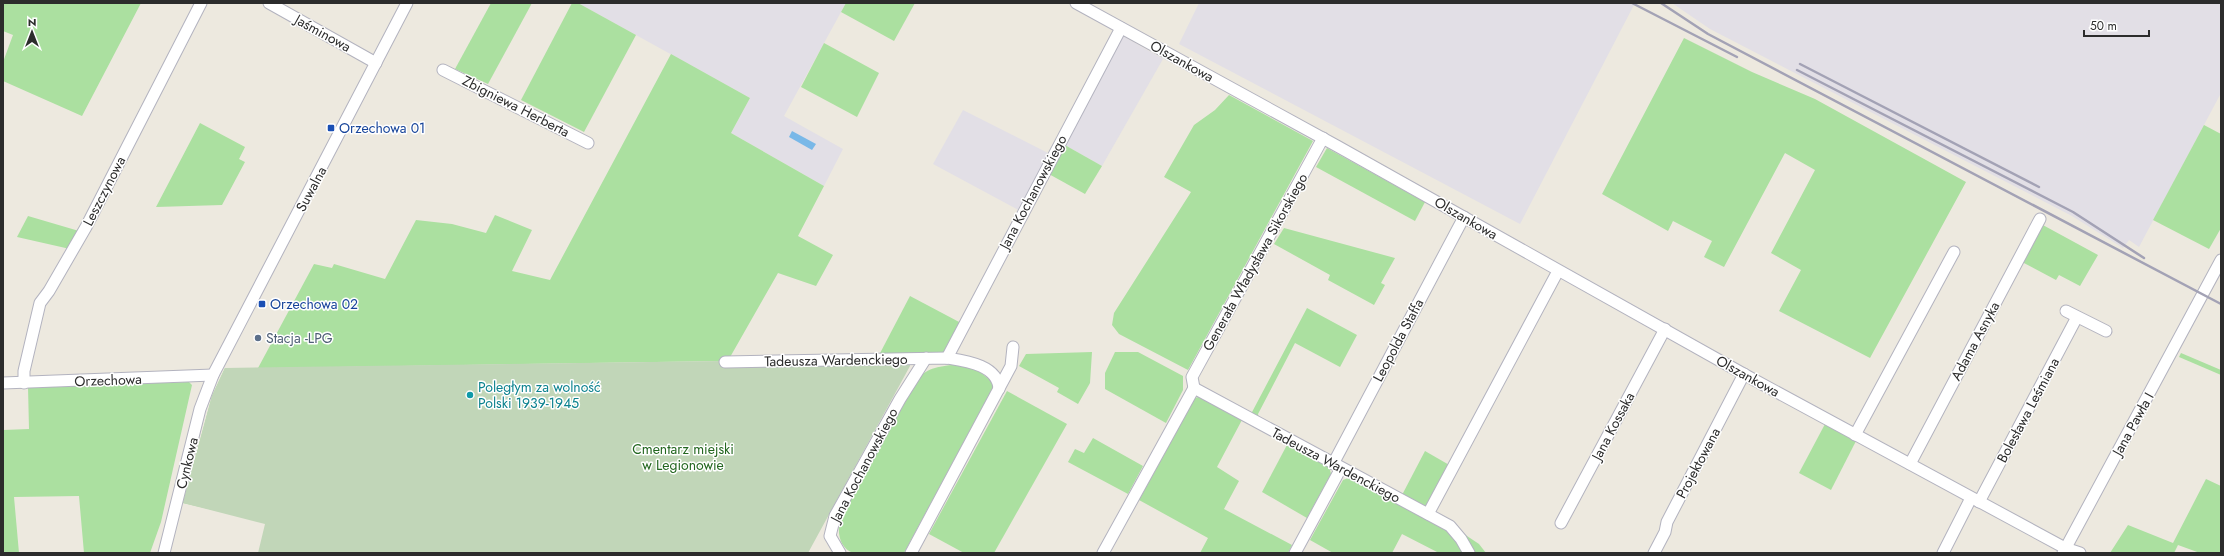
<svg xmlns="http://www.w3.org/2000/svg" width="2224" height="556" font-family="Jost,sans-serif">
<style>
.industrial{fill:#e2dfe6}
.green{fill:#abe0a0}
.cemetery{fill:#c1d6b8}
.water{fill:#79b8e8}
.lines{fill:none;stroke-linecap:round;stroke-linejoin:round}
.minor-casing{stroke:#b3b3bf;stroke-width:13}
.minor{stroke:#fff;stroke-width:11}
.rail{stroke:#a3a2b5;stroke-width:2.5}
.transit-dot{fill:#1a4fb4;stroke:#fff;stroke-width:1.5}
.service-dot{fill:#5c6f8a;stroke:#fff;stroke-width:1.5}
.culture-dot{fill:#0f9aa8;stroke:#fff;stroke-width:1.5}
.labels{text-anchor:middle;stroke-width:3;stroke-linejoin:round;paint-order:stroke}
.street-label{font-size:14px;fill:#2c2c2c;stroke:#fff}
.transit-label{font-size:14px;fill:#164399;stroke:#fff;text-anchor:start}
.service-label{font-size:14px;fill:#4e5e75;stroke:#fff;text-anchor:start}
.culture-label{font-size:14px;fill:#0d838f;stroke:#fff;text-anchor:start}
.park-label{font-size:14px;fill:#22661f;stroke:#fff}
</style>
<rect width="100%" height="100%" fill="#ede9df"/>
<g class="industrial">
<path d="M578,3H846L784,116L843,149L824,186L731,133L750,98Z"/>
<path d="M1199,3H1635L1520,224L1179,44Z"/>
<path d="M1672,3H2221V93L2139,247L2129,240L2123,248L2072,216L1710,29Z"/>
<path d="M1121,35L1163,59L1102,166L1063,144Z"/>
<path d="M963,110L1050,154L1031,186L1030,193L1022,212L933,164Z"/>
</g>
<g class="green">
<path d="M3,3H141L82,116L3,81V62L13,35L3,31Z"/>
<path d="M491,3H532L488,84L455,69Z"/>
<path d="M572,3H578L636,35L584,132L521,100Z"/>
<path d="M846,3H915L894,41L841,12Z"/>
<path d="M1684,38L1752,72L1815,99L1966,182L1870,358L1779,311L1801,270L1771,253L1815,170L1785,153L1724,267L1704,257L1712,241L1673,221L1668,231L1602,194Z"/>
<path d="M824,43L879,73L857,117L801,87Z"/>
<path d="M671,54L750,98L731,133L824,186L798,236L833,255L816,286L778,273L729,359L722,361L276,368L239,516L183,503L212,396L225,368H258L314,264L332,268L334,264L385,279L416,220L452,224L486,233L495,215L532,230L512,271L550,280Z"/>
<path d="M1229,95L1313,141L1188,370L1119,334L1112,325L1114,313L1191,192L1164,177L1194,125L1215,110Z"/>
<path d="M200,123L245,147L239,159L245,162L222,205L156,207Z"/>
<path d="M2204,125L2221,134V228L2209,249L2153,220Z"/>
<path d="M1063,144L1102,166L1085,194L1047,173Z"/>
<path d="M1327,148L1425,202L1415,221L1316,167Z"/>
<path d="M28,216L79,231L70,249L17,237Z"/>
<path d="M2041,224L2098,255L2080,286L2059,275L2056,280L2022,262Z"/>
<path d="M1284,228L1395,258L1381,283L1385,285L1374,305L1328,280L1330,275L1274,244Z"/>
<path d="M910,296L961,323L944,355L878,357Z"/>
<path d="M1307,308L1357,335L1340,367L1295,343L1258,414L1259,418L1251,414Z"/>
<path d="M1092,352L1090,383L1078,404L1057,392L1059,388L1019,366L1026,354Z"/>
<path d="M1115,352H1138L1183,376V390L1166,423L1105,389V373Z"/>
<path d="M2181,353L2221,370V375L2179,357Z"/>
<path d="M961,364L980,372L995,384L904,553C893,553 861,556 853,553C842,549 838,537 839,527L858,483L918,378C930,366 944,366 961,364Z"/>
<path d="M189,382L192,385L161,522L150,553H84L79,496L14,497L19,553H3V430L29,429L28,387Z"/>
<path d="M1007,391L1067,424L994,553H964L929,534Z"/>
<path d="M1202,396L1243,418L1217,467L1239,481L1224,509L1292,545L1288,553H1200L1208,538L1139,500L1195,398Z"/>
<path d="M1825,424L1856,441L1831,490L1799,473Z"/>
<path d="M1093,438L1143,466L1128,494L1068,462L1075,449L1084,453Z"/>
<path d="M1288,443L1329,465L1331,474L1307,518L1262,492Z"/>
<path d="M1425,451L1451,466L1428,509L1402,495Z"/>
<path d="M1351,477L1453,532L1467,553H1439L1402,534L1392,553H1333L1310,540L1343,480Z"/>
<path d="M2206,479L2221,486V553H2200L2178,545L2174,553H2110L2128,525L2173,543Z"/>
<path d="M1464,534L1479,544L1486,553H1474Z"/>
</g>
<path class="cemetery" d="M722,361L721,367L910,362V366L808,553H258L265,524L183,503L212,396L225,368Z"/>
<path class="water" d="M792,131L816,144L812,150L789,137Z"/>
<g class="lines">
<defs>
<g id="minor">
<path d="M269,3L376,63"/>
<path d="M1076,3L1337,146L1749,377L2065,548L2080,553"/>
<path d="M443,70L588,143"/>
<path d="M2066,311L2106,331"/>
<path d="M947,358L1121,28"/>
<path d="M725,362L947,358C966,361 998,365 999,389"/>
<path d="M3,383L213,375"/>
<path d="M24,383V371L40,303L49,291L86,227L201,3"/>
<path d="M1194,388L1450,526L1461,539L1469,553"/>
<path d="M1194,388L1192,377L1323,138"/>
<path d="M1855,435L1954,252"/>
<path d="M1333,464L1464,217"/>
<path d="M1910,464L2040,219"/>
<path d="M1979,502L2077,317"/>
<path d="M1428,514L1558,271"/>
<path d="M1561,523L1665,329"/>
<path d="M164,553L200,409L213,375L407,3"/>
<path d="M840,553L830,536L835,516L900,399L926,358"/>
<path d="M911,553L1011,366L1013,347"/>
<path d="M1103,553L1194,388"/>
<path d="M1295,553L1341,468"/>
<path d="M1654,553L1665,532L1667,522L1744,374"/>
<path d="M1943,553L1971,498"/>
<path d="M2063,553L2221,260"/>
</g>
</defs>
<use href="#minor" class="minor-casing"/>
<use href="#minor" class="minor"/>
<g class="rail">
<path d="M1632,3L1737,57"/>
<path d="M1661,3L1708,34L2221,304"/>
<path d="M1800,64L2039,187"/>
<path d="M1797,70L2073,212L2144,258"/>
</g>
</g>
<g class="transit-dot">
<rect x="327" y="124" width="8" height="8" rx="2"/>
<rect x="258" y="300" width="8" height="8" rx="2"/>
</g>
<circle class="service-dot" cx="258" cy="338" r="4"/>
<circle class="culture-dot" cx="470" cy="395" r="4"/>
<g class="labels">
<g class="street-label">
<text transform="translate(323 33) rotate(29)" y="5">Jaśminowa</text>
<text transform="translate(1182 61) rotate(29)" y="5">Olszankowa</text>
<text transform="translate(516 106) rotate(27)" y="5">Zbigniewa Herberta</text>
<text transform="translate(311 189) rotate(-62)" y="5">Suwalna</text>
<text transform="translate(104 191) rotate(-63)" y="5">Leszczynowa</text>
<text transform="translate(1033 192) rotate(-62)" y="5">Jana Kochanowskiego</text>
<text transform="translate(1466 218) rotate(30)" y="5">Olszankowa</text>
<text transform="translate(1255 262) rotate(-61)" y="5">Generała Władysława Sikorskiego</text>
<text transform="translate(1398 340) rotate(-62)" y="5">Leopolda Staffa</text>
<text transform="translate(1975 341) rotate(-62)" y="5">Adama Asnyka</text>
<text transform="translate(836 360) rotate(-1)" y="5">Tadeusza Wardenckiego</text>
<text transform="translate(1748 376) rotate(29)" y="5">Olszankowa</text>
<text transform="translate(108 380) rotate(-2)" y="5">Orzechowa</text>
<text transform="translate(2028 410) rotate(-62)" y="5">Bolesława Leśmiana</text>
<text transform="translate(2133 424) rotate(-61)" y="5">Jana Pawła I</text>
<text transform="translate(1613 426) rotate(-62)" y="5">Jana Kossaka</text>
<text transform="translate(187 463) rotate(-76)" y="5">Cynkowa</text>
<text transform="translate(1698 463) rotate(-62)" y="5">Projektowana</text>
<text transform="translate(864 465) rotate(-62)" y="5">Jana Kochanowskiego</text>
<text transform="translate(1336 465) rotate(28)" y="5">Tadeusza Wardenckiego</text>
</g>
<g class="transit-label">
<text x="339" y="133">Orzechowa 01</text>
<text x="270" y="309">Orzechowa 02</text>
</g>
<g class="service-label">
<text x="266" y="343">Stacja -LPG</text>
</g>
<g class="culture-label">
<text x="478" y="392">Poległym za wolność<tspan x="478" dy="16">Polski 1939-1945</tspan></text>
</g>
<g class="park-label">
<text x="683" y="454">Cmentarz miejski<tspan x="683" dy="16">w Legionowie</tspan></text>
</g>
</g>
<rect width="2224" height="556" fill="none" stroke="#2c2c2c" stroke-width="8"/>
<g transform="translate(32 32)" stroke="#ffffff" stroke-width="3" paint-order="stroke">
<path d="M0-3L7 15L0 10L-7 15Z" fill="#2c2c2c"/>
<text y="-6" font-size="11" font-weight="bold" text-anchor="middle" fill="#2c2c2c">N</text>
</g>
<path d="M2084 30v6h65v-6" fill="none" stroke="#2c2c2c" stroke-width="2"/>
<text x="2090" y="30" font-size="12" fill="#2c2c2c" stroke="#ffffff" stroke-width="3" paint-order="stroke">50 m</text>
</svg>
